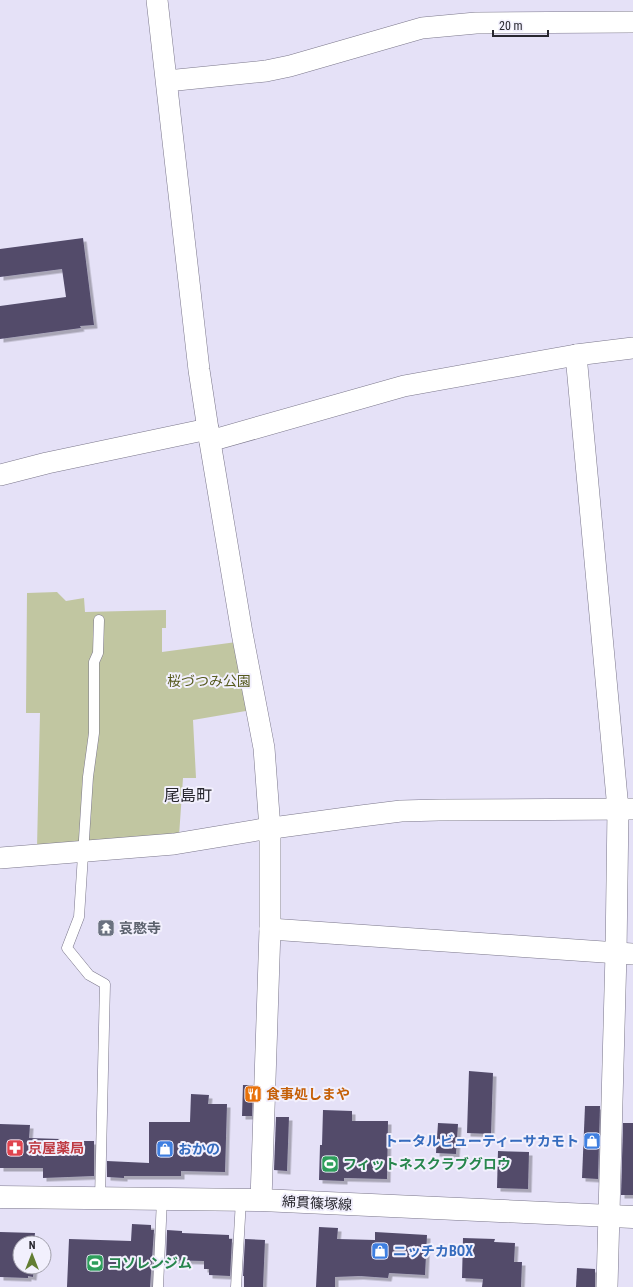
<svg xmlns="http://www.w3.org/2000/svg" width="633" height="1287" font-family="'Roboto Condensed','Noto Sans JP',sans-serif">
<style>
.green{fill:#c1c6a1}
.building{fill:#524b6b;filter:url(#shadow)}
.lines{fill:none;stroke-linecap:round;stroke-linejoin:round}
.lane-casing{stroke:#7b778b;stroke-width:11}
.street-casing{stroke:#7b778b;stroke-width:22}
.secondary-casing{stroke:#7b778b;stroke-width:23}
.lane{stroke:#fff;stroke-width:10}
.street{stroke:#fff;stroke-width:21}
.secondary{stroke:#fff;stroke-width:22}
.labels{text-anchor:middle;stroke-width:4;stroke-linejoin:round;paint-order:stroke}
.park-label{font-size:14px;fill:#565a1e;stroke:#f2f0fd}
.worship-label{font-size:14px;font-weight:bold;fill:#5b616d;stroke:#f2f0fd;text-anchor:start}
.food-label{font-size:14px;font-weight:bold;fill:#c56008;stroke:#f2f0fd;text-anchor:start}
.shop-label{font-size:14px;font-weight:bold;fill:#366cbe;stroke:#f2f0fd;text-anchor:start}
.health-label{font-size:14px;font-weight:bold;fill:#be3a42;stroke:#f2f0fd;text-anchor:start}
.leisure-label{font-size:14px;font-weight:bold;fill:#27864d;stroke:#f2f0fd;text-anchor:start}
.street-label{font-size:14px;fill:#28272f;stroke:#f2f0fd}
.quarter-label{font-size:16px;fill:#28272f;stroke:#f2f0fd}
</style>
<defs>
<filter id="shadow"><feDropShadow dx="3.5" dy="3.5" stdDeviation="0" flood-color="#0004"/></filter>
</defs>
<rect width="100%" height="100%" fill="#e5e1f7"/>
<path class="green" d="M57,592L66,601L84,598L85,612L166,610V628H162V652L244,641L257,709L193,720L196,778H183L179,836L37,848L40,713H26L27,593Z"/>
<g class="building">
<path d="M83,238L94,325L80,326L81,328L0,339V306L66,297L62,269L0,277V249Z"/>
<path d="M469,1071L493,1073L491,1134L467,1133Z"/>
<path d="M243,1085H253L252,1116H242Z"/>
<path d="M191,1094L209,1095L208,1104H227L225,1172L181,1171V1176H124V1178L107,1177V1161L149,1163V1122H190Z"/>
<path d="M585,1106H600L598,1179L582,1178Z"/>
<path d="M323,1110L352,1111V1121H388L387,1179L344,1178V1181L319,1180L320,1145H322Z"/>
<path d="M276,1117H289L287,1171L274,1170Z"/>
<path d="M438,1123L458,1124L456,1154L436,1153Z"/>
<path d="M623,1123H633V1195H621Z"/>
<path d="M0,1124L30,1125L29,1138L61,1139V1141H94V1176L43,1178V1168H0Z"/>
<path d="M498,1151L529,1152L528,1189L497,1188Z"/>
<path d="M132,1224L151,1225V1230H154L150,1287H67L69,1239L131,1241Z"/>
<path d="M319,1227L338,1228L337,1239L375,1240V1232L427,1235L425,1275L389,1273L388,1278L360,1276L335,1277V1287H316Z"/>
<path d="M167,1230L182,1231V1233L229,1235V1239H232L230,1276L209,1275V1269H204V1261L166,1260Z"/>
<path d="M0,1232L35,1233L34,1243H20V1267H34L33,1277L28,1276V1278L0,1277Z"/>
<path d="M463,1238L495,1239L494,1242L515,1243L514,1262H522L521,1287H482L483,1279L462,1278Z"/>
<path d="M245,1239L265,1240L263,1287H244V1276H243Z"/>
<path d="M577,1268L595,1269V1287H576Z"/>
</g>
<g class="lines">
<defs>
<g id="lane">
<path d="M99,620L98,653L94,662V733L88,777L79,917L67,948L89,975L105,984L100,1199"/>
<path d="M158,1287L162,1199"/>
<path d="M236,1287L241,1200"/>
</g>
<g id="street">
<path d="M157,0L199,370L209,436L242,633L264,748L270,829V929L261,1200"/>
<path d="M167,81L266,71L290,66L422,28L476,23L633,22"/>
<path d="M576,355L618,809L616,953L607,1287"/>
<path d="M210,441L404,386L576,355L633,348"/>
<path d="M0,475L47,463L208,429"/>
<path d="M0,858L174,844L258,830L361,816L401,811L439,810L633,809"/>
<path d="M270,929L633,954"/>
</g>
<path id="secondary" d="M0,1197L261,1200L633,1217"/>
</defs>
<use href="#lane" class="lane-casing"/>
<use href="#street" class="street-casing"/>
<use href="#secondary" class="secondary-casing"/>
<use href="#lane" class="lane"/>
<use href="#street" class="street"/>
<use href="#secondary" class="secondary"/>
</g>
<defs>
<symbol id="temple-square" viewBox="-11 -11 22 22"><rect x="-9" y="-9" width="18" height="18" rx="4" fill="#6b7280" stroke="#f2f0fd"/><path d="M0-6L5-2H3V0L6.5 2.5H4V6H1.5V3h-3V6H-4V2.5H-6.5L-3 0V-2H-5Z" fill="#fff"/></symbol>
<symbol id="restaurant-square" viewBox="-11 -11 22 22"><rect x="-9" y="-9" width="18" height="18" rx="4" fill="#e8710a" stroke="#f2f0fd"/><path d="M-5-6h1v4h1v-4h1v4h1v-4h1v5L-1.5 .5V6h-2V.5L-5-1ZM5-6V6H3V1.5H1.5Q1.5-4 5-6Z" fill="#fff"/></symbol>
<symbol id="shop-square" viewBox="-11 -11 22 22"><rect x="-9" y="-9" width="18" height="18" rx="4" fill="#3f7fe0" stroke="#f2f0fd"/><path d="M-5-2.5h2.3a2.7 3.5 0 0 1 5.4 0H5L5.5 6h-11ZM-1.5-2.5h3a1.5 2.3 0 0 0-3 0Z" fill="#fff"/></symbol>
<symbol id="pharmacy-square" viewBox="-11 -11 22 22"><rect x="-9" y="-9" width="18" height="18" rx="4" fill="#e0444e" stroke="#f2f0fd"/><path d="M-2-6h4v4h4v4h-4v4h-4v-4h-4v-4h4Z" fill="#fff"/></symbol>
<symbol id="stadium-square" viewBox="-11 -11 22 22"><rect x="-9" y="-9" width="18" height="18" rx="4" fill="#2e9e5b" stroke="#f2f0fd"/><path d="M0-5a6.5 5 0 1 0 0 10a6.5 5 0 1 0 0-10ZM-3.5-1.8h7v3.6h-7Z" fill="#fff"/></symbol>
</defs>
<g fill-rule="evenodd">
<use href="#temple-square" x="96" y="918" width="20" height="20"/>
<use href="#restaurant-square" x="243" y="1084" width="20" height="20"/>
<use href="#shop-square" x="582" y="1131" width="20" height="20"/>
<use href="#pharmacy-square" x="5" y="1138" width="20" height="20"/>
<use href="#shop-square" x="155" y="1139" width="20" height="20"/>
<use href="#stadium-square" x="320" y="1154" width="20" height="20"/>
<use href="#shop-square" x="370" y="1241" width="20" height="20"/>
<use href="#stadium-square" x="85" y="1253" width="20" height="20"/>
</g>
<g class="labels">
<g class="park-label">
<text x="209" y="686">桜づつみ公園</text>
</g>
<g class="worship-label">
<text x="119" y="933">哀愍寺</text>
</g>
<g class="food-label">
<text x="266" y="1099">食事処しまや</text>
</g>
<g class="shop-label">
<text x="579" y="1146" text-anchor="end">トータルビューティーサカモト</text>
<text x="178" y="1154">おかの</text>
<text x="393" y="1256">ニッチカBOX</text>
</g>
<g class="health-label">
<text x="28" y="1153">京屋薬局</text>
</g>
<g class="leisure-label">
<text x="343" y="1169">フィットネスクラブグロウ</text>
<text x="108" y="1268">コソレンジム</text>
</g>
<g class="street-label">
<text transform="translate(317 1203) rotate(3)" y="5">綿貫篠塚線</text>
</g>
<g class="quarter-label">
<text x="188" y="801">尾島町</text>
</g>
</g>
<g transform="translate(32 1255)"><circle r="19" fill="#f2f0fd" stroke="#a1a0ab"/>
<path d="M0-3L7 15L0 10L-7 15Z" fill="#637e33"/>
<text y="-6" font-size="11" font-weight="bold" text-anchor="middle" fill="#28272f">N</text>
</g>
<path d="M493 30v6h55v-6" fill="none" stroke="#28272f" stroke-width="2"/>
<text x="499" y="30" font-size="12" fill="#28272f" stroke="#f2f0fd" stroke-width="3" paint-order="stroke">20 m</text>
</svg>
